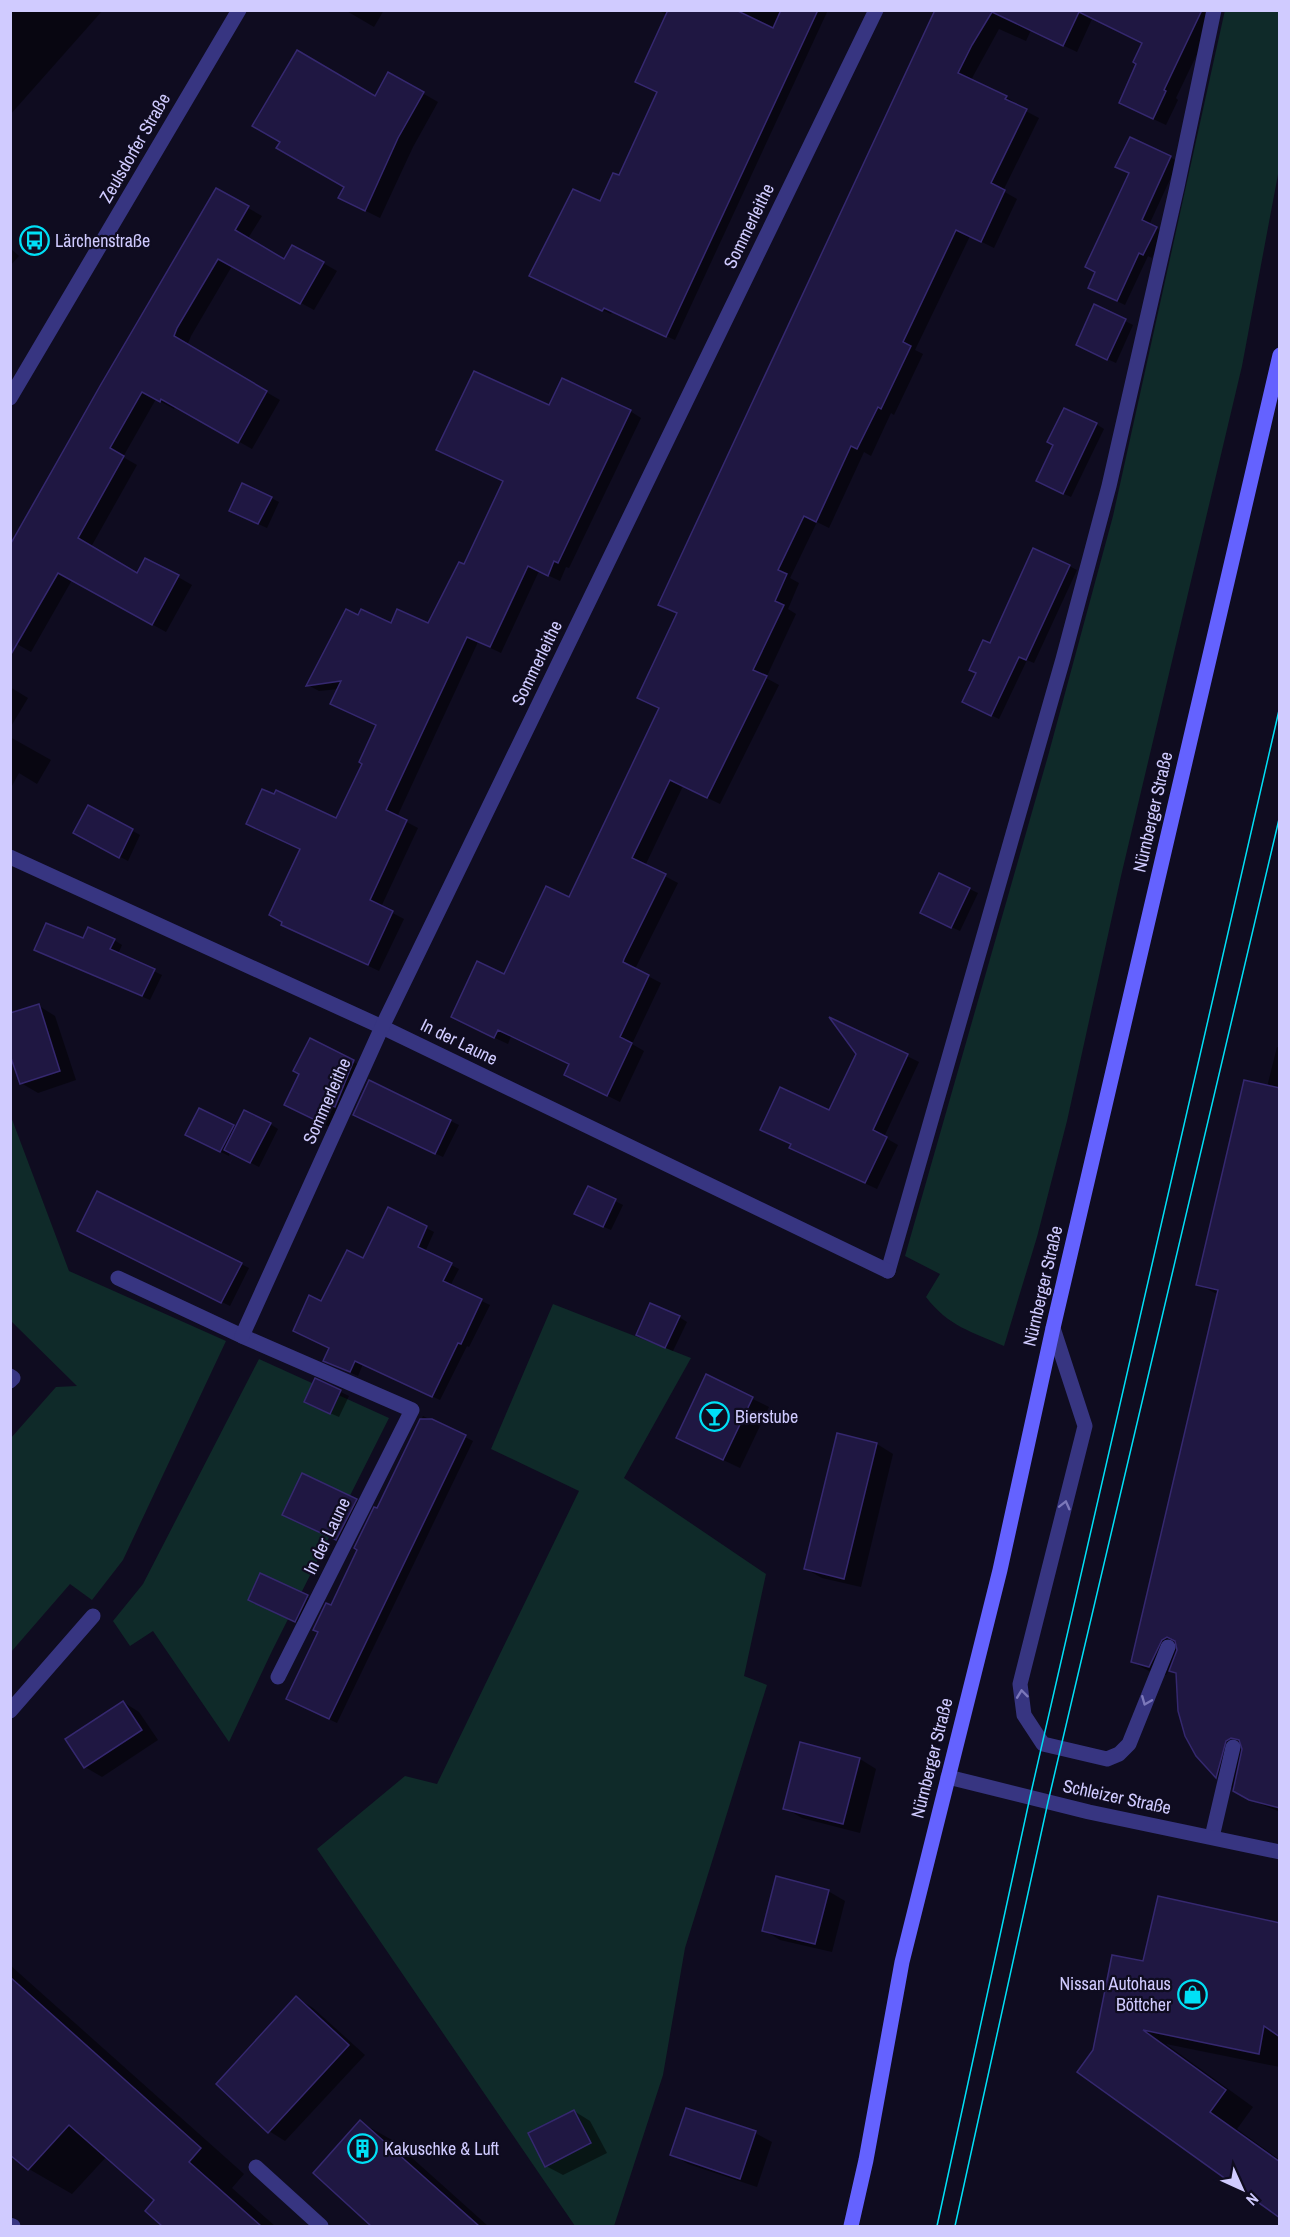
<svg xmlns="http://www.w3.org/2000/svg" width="1290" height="2237" font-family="'Archivo Narrow',sans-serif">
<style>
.green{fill:#0f2a29}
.shadow{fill:#0007}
.building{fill:#1f1742;stroke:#35286f;stroke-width:1.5}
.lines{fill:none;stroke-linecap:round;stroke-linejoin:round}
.service{stroke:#373581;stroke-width:15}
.minor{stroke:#373581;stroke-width:15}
.tertiary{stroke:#373581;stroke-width:15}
.secondary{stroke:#6462ff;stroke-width:15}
.tram{stroke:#00e0f6;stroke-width:1.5}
.oneway{stroke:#7c78ba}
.labels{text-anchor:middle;stroke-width:4.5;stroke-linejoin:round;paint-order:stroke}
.street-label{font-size:18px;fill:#d0cbff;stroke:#0f0c20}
.poi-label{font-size:18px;fill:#d0cbff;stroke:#0f0c20;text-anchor:start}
</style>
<rect width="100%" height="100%" fill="#0f0c20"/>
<g class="green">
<path d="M1225,10L1279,11V169L1242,366L1121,876L1067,1121L1037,1237L1004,1346C972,1332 948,1326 926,1297L940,1274L905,1256L1048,756L1113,516Z"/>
<path d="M10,1114L69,1271L226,1341L123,1560L92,1600L70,1584L11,1652V1438L56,1387L77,1386L11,1321Z"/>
<path d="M553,1304L691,1358L624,1478L766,1574L744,1676L767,1685L685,1948L663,2075L614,2226H575L317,1849L405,1776L437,1784L579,1491L491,1449Z"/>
<path d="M259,1359L389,1418L272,1651L229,1742L153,1631L130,1646L113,1621L143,1584Z"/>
</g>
<g class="shadow">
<path d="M10,10H103L10,115Z"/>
<path d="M345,10H384L374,27Z"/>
<path d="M657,10H828L675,340L613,312L611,314L539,280L619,177L658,92L667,15Z"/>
<path d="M936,10H1077L1092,19L1077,52L1031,30L1026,41L999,29L971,80L1006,97L1019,105L1018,107L1039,118L1003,191L1017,199L994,248L970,236L915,350L923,354L894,415L891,413L871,456L864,452L829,528L817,522L790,578L799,583L788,609L796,614L766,678L779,685L720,804L683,786L645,866L678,883L636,967V970L661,983L632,1044L644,1051L620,1102L566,1075L570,1064L511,1036L508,1044L465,1024L570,899L660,709L638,698L678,614L660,604Z"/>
<path d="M1145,10H1218L1176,98L1178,100L1166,125L1134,110L1138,63L1144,43Z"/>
<path d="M389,74L438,102L413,147L380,218L340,198L346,186L282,142L375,98Z"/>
<path d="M1170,157L1178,162L1149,225L1164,232L1152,258L1148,256L1125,305L1098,292Z"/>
<path d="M217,190L262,216L247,240L285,261L323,263L337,271L314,310L232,266L191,336L187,346L280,400L252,449L176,406L174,409L156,399L123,457L137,465L91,547L138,575L178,577L192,585L166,632L72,580L31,652L10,640Z"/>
<path d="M10,248L19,256L10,266Z"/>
<path d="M1095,306L1133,325L1116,363L1085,349Z"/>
<path d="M550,407L630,411L641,418L569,568L566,567L560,581L539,571L501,653L478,642L397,817L418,828L381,907L404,919L379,971L283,925L364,763L378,726L343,710L339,689L319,691L308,685L359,617L391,625H429L465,566Z"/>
<path d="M1096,424L1104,429L1071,497L1045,485Z"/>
<path d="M271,498L279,502L267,528L239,515Z"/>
<path d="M1069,566L1077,570L1034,663L1027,660L999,719L972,706L990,645Z"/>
<path d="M10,687L28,698L10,728Z"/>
<path d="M10,737L51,760L37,784L19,773L12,786L10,785Z"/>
<path d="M89,807L140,835L128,861L75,833Z"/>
<path d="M940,875L978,893L960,931L930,917Z"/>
<path d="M84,940H114L122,945L118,954L162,975L150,1000L44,954Z"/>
<path d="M39,1006L55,1016L76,1080L38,1093L21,1083Z"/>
<path d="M834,1020L919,1062L884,1137L898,1145L877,1189L803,1154L792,1145L762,1129L830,1112L858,1054Z"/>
<path d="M310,1040L367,1069L330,1127L298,1112Z"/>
<path d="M1277,1047L1280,1048V1812L1251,1800L1217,1777L1197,1755L1177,1675L1169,1670L1166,1675L1149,1671L1132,1662L1219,1295L1197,1284L1267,1087Z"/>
<path d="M369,1082L459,1125L443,1157L362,1119Z"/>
<path d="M199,1110L236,1128L270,1124L278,1129L259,1167L230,1152L229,1156L195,1139Z"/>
<path d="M589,1188L623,1205L611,1230L584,1218Z"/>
<path d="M389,1209L434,1232L425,1252L459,1269L450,1286L490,1305L469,1347L467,1346L440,1400L363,1364L358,1376L333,1365L322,1303L364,1260Z"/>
<path d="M87,1235L241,1264L249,1268L230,1306Z"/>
<path d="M679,1317L687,1322L673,1351L646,1339Z"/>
<path d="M706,1376L769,1407L740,1468L694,1446Z"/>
<path d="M316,1380L349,1396L339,1417L314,1406Z"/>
<path d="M423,1416L473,1441L337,1723L295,1703L332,1607Z"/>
<path d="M877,1444L893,1454L861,1587L822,1578L806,1569Z"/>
<path d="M356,1500L364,1504L344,1543L291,1519Z"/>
<path d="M261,1575L315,1601L303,1625L258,1604Z"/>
<path d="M123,1702L139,1712L158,1740L102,1777L85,1767L67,1739Z"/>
<path d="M860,1759L876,1769L860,1833L802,1818L785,1808Z"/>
<path d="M828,1891L845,1901L832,1952L780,1940L764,1930Z"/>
<path d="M1280,1925V2067L1166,2044L1253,2107L1237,2129L1280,2160V2216L1095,2051L1145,1963Z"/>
<path d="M10,1965L244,2174L232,2188L275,2226H164L147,2211L156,2200L107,2156L72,2194L29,2169L10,2153Z"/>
<path d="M297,1998L313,2008L365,2055L285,2141L269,2131Z"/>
<path d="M574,2111L590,2121L607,2153L563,2175L546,2166Z"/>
<path d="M360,2122L392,2140L488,2226H374L315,2173Z"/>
<path d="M755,2133L772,2142L757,2187L688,2164L672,2154Z"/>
</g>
<g class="building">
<path d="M668,10H736L773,28L781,10H818L666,337L604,308L602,311L529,276L573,189L600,201L613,173L619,175L657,92L635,82Z"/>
<path d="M935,10H1202L1164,90L1166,91L1153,119L1119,103L1136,64L1133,62L1142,43L1079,12L1063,46L992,12L972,45L958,73L1007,96L1005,99L1027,109L991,183L1005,190L981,242L956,230L903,342L911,346L881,409L878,407L857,449L851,446L816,522L804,516L778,570L787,574L775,601L784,605L753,670L767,676L707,798L670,780L632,858L666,874L624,959L623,962L649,975L620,1037L632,1043L607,1096L564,1075L569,1064L498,1030L494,1038L451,1017L477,961L504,974L546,886L569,897L659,708L637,698L677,613L658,605Z"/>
<path d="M297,50L375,96L388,72L424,92L398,138L365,211L338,198L344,187L276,148L280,142L252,126Z"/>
<path d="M1130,137L1171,156L1142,220L1157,227L1143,255L1139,253L1117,301L1088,288L1095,272L1085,267L1129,173L1115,167Z"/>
<path d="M216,188L249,206L235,230L284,259L292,245L324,262L300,304L218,259L177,328L174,336L267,391L238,443L161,399L160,402L142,392L110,448L124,456L78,538L137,573L145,558L179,575L152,625L58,573L10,656V545L100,386Z"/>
<path d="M1094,304L1126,319L1107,360L1076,345Z"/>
<path d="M474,371L549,405L562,378L631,410L558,563L554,561L548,576L528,566L490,647L467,637L386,810L407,820L370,900L393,911L368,965L281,925L282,922L269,915L300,849L246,824L262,789L274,794L276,790L336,818L362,764L359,762L376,725L330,704L341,681L306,686L346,609L358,615L361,609L391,623L397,609L428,623L459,562L464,564L503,481L436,450Z"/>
<path d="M1064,408L1097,423L1063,494L1036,481L1053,445L1047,442Z"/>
<path d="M242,483L272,497L258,524L229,511Z"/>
<path d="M1033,548L1070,565L1026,660L1019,657L991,716L962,702L976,673L969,670L983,640L990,643Z"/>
<path d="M88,805L133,829L119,858L73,833Z"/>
<path d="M939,873L970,888L951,928L920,913Z"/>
<path d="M46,923L83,938L88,927L115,939L110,949L155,969L142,996L34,950Z"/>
<path d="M39,1004L60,1071L20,1084L10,1055V1013Z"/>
<path d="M829,1017L908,1054L873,1130L887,1137L865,1183L789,1148L791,1144L760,1130L780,1087L829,1110L856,1054Z"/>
<path d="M310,1038L354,1060L335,1107L326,1103L317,1121L284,1105L299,1074L293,1071Z"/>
<path d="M369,1080L451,1120L435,1154L353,1115Z"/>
<path d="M1244,1080L1280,1088V1808L1249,1800L1233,1791L1242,1749L1239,1740L1231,1738L1226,1741L1216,1778L1196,1756L1185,1736L1178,1711L1176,1673L1169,1671L1177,1650L1175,1641L1167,1637L1162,1640L1149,1667L1131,1662L1218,1290L1196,1285Z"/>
<path d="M199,1108L234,1125L220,1152L185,1135Z"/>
<path d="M244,1110L271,1123L250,1163L224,1150Z"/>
<path d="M588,1186L616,1199L603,1227L574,1214Z"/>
<path d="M97,1191L242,1263L221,1303L77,1231Z"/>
<path d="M388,1207L427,1226L418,1247L452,1263L443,1281L482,1299L461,1344L458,1343L432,1397L355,1361L350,1372L323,1361L329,1348L293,1331L309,1295L321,1301L347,1250L363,1258Z"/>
<path d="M650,1303L680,1316L665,1348L636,1335Z"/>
<path d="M706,1374L753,1397L723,1460L676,1438Z"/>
<path d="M315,1378L341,1390L330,1414L304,1402Z"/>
<path d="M420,1419H432L466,1435L329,1719L286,1699L318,1632L313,1630L326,1603L331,1605L357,1550L354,1548L374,1507L377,1508Z"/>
<path d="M837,1433L877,1443L844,1579L804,1569Z"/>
<path d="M302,1473L357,1499L336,1540L282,1515Z"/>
<path d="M260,1573L308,1595L295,1622L248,1600Z"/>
<path d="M123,1701L142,1730L84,1768L65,1739Z"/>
<path d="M800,1742L860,1758L843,1824L783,1809Z"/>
<path d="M776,1876L829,1890L815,1944L762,1931Z"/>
<path d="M1158,1896L1280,1923V2037L1264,2026L1259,2054L1143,2030L1226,2090L1210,2112L1280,2162V2218L1077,2072L1093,2050L1112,1955L1143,1961Z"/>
<path d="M10,1977L201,2148L189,2162L261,2226H162L145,2211L154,2200L69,2125L28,2170L10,2155Z"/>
<path d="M296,1996L349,2045L268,2133L216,2084Z"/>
<path d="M686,2108L756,2131L740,2179L670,2155Z"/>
<path d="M574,2110L591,2143L545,2167L528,2133Z"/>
<path d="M360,2120L479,2226H371L313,2173Z"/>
</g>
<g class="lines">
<g class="service">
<path d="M888,1271L1063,659L1109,486L1177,187L1214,10"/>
<path d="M1053,1328L1085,1426L1020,1684L1024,1715L1043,1744L1107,1759L1119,1754L1129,1744L1168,1647"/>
<path d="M10,1376L13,1378L10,1381"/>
<path d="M1212,1837L1233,1747"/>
<path d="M256,2167L321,2226"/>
</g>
<g class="minor">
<path d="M10,857L382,1027L888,1271"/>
<path d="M118,1278L242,1336L412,1410L278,1677"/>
<path d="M242,1336L382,1027L876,10"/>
<path d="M10,1711L93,1616"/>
<path d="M948,1777L1089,1812L1280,1852"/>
<path d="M10,2225L13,2226"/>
</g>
<path class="tertiary" d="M10,398L239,10"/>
<path class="secondary" d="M851,2226L866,2160L902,1962L1000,1570L1053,1328L1280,355"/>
<g class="tram">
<path d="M937,2226L1030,1797L1280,706"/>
<path d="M955,2226L1048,1802L1280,815"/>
</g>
</g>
<defs><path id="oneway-chevron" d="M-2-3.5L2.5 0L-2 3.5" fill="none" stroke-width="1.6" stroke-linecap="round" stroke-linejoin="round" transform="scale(1.5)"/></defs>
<g class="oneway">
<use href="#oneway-chevron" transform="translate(1065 1505) rotate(-76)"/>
<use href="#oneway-chevron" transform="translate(1022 1694) rotate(-97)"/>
<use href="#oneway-chevron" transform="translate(1146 1701) rotate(112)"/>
</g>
<defs>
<symbol id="bus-ring" viewBox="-11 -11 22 22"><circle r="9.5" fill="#0f0c20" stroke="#00e0f6" stroke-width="1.5"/><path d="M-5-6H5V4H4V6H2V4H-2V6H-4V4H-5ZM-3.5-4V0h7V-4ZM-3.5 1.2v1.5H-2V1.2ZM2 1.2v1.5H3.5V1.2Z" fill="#00e0f6"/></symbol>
<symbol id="bar-ring" viewBox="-11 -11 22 22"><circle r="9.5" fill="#0f0c20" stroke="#00e0f6" stroke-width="1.5"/><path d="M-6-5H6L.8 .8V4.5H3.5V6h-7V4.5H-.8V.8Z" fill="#00e0f6"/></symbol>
<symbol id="shop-ring" viewBox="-11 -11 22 22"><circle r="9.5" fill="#0f0c20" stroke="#00e0f6" stroke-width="1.5"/><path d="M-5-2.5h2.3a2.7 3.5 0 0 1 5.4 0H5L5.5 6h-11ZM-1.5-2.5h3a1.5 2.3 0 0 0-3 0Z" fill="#00e0f6"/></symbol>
<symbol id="building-ring" viewBox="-11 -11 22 22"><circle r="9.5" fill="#0f0c20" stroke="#00e0f6" stroke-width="1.5"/><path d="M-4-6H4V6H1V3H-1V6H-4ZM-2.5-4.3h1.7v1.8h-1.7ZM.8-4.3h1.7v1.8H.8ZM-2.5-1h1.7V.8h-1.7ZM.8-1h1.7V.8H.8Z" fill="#00e0f6"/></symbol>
</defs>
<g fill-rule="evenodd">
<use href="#bus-ring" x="18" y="224" width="33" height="33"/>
<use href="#bar-ring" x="698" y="1400" width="33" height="33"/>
<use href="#shop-ring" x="1176" y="1978" width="33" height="33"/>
<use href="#building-ring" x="346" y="2132" width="33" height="33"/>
</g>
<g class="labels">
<g class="street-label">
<text transform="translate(135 148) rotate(-60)" y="6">Zeulsdorfer Straße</text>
<text transform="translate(749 226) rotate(-64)" y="6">Sommerleithe</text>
<text transform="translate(537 663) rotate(-64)" y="6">Sommerleithe</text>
<text transform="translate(1153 812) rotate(-77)" y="6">Nürnberger Straße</text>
<text transform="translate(459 1042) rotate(26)" y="6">In der Laune</text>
<text transform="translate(327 1101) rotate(-66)" y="6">Sommerleithe</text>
<text transform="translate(1043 1286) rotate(-77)" y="6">Nürnberger Straße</text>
<text transform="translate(327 1536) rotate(-64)" y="6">In der Laune</text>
<text transform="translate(932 1758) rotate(-76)" y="6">Nürnberger Straße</text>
<text transform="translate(1117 1797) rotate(12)" y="6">Schleizer Straße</text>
</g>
<g class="poi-label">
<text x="55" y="247">Lärchenstraße</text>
<text x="735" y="1423">Bierstube</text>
<text x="1171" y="1990" text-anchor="end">Nissan Autohaus<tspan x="1171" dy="21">Böttcher</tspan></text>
<text x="384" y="2155">Kakuschke &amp; Luft</text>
</g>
</g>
<rect width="1290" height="2237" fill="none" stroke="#d0cbff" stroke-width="24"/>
<g transform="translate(1242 2189) rotate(135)" stroke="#0f0c20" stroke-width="4.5" paint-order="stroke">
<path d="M0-4.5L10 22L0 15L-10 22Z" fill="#d0cbff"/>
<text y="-9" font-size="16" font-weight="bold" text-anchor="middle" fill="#d0cbff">N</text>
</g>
</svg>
